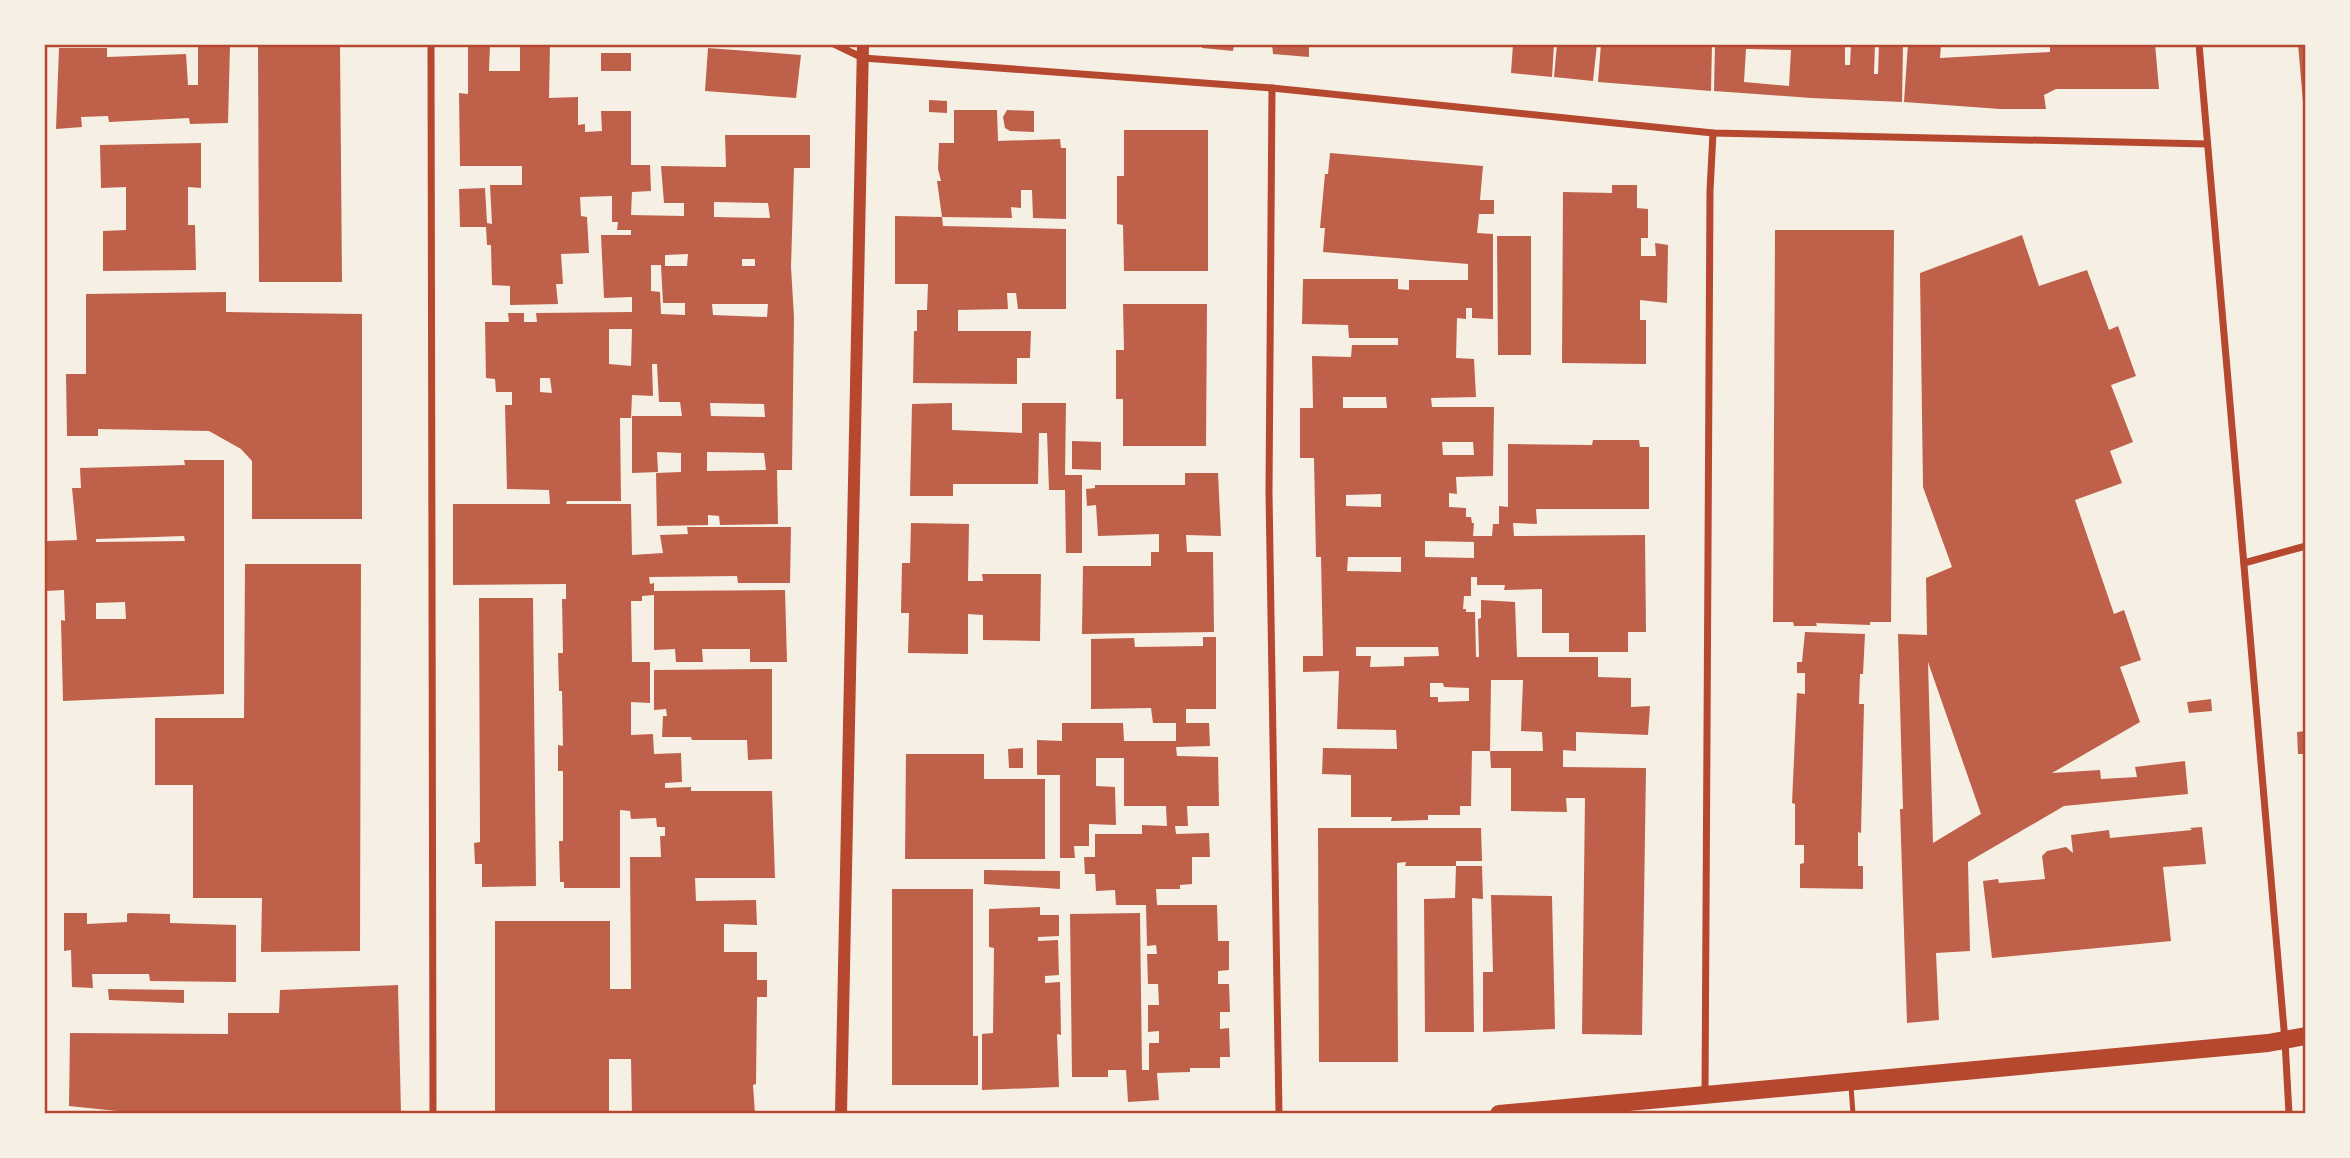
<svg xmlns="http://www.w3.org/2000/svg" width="2350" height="1158" font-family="Cabin,sans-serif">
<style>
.building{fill:#bf614a;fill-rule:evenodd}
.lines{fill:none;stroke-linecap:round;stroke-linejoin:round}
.service{stroke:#b5482f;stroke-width:5}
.minor{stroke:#b5482f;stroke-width:7}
.tertiary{stroke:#b5482f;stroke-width:12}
.primary{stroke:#b5482f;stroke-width:18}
.neatline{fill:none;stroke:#b5482f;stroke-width:2.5}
</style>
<rect width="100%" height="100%" fill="#f6efe4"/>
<g class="building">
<path d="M258,44H340L342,282H259Z"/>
<path d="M468,44H490L489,71H520V44H550L549,98L578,97V125L585,124V132L602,131L601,111H631V165H650L651,191L632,192L631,215L684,216V203H664L661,166L726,167L725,135H810V168H794L791,267L794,317L792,470H777L778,524L720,525L719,516L708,515V525L657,526L656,473L681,472V453L657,452L658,472L632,473V416H682L680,402H659L657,364H652L653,396L632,395L631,418H620L621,501H567L566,504H631L632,555L663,553L660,535L688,534L687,527H791L790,583H738L737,576L649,577L650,584L654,583V591L785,590L787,662H750V649H702L703,662H676L675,649L654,650V595L642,596V601H631L632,662H650V703L631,702V735L653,734L654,754L681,753L682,782L665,783V788L691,787V791H772L775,878H695L696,901L756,900L757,925L724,924V952H757V980H767V997H757L756,1084L753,1085L755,1114H632L631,1059H609V1114H495V921H610V989H631L630,857H661L660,836H665V827H657L656,818L631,819L630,811L620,810V888H564V882H560L559,841H563V771H558V745L563,746L562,691H559L558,653H563L562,599H566V584L453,585V504H550L549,490L507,489L505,405H512V392H496L495,379L486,378L485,322H509L508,313H524V322H537L536,313L632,312V297L604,298L601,235H631V230H617L618,222H612V196L580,197L581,216L587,217L589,253L561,254L563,284H556L558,304L510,305V286L492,285L491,245H487L486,227H460L459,189L485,188L487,223L492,224L490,185H522V166H460L459,93L468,94ZM714,202L768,203L770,218L714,217ZM688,254L687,266H665V255ZM742,259H755V266H742ZM651,265H661L663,303H685V315L661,314L660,292L651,291ZM712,304H768L767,317L713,315ZM609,329H632L631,366L609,364ZM540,378H550L552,393L540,392ZM710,403L764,404L765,417L711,416ZM707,452L764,453L766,470L707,471Z"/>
<path d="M1203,44H1234L1233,51L1202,48Z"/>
<path d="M1272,44H1309V57L1273,54Z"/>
<path d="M1513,44H1554L1552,77L1511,73Z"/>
<path d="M1557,44H1597L1593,81L1554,77Z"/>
<path d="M1601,44H1712L1711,91L1598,82Z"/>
<path d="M1715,44H1845V65H1850L1851,44H1875L1874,74H1878L1879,44H1903L1902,102L1811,98L1714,91ZM1746,49L1791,50L1789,86L1744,82Z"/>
<path d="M1908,44H1941L1940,58L2050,52V44H2155L2159,89H2056L2044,95L2046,109H2000L1904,102Z"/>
<path d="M2298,44H2306V113L2304,114Z"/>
<path d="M230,45L228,123L190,124L189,118L109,122L108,116L81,117L82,127L56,129L59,48H107V57L186,54L188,85H198V46Z"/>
<path d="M708,48L801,55L796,98L705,91Z"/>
<rect x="601" y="53" width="30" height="18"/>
<path d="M929,100L947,101V113L929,112Z"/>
<path d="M954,110H997L998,141L1060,139L1061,148H1066V219L1033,218L1032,190H1021V208L1011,207L1012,218L942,217L937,181H941L938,169L939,143H954Z"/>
<path d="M1007,110L1034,111V132L1010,131L1005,128L1003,117Z"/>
<path d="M1124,130H1208V271H1124L1123,225L1117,224V176H1124Z"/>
<path d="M201,143V188L188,187V225H195L196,270L103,271V231L126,230V187L101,188L100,145Z"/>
<path d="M1330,153L1483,166L1480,200H1494V214H1479L1477,233L1493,234V319L1472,318V308H1466V319L1457,318L1456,358L1474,359L1476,397L1431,398L1432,407H1494L1493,476L1456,477L1457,494L1449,493V507L1466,508V517H1471L1472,523H1474L1473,536H1492L1493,524H1499V506L1508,507V444L1592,445L1593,440H1639L1640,447H1649V509H1536L1537,524L1513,523L1514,536L1645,535L1646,632H1628V652H1569V633H1542V589L1504,590L1505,585H1477V577H1471V596H1464L1463,609H1466V612H1475L1476,657H1479L1478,619L1481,618V600L1515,602L1517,657H1598V677L1631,678V707L1650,706L1648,735L1576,732V751L1563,750V767L1646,768L1642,1035L1582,1034L1585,798H1566L1567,812L1511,811V768H1491L1490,751H1543L1542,732L1521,731L1523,680H1491L1490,751H1472L1471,806H1460V815H1428V820L1391,821L1392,817H1351V775L1322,774L1323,748L1397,749L1396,730L1337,729L1339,671L1303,672V656H1323L1321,557H1316L1314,458H1300V408H1313L1312,356L1351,357L1352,345H1398V338H1349L1348,325L1302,324L1303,279H1398V289L1409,290V280H1468V264L1323,252L1325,228H1320L1325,174H1328ZM1343,397H1386L1387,408H1343ZM1442,442H1473L1474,455H1443ZM1381,494V507L1346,506V495ZM1425,541L1474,542V558L1425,557ZM1348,557H1401V572L1347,571ZM1356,647H1438L1439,656L1404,657V666L1370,667L1371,656H1356ZM1430,683H1443L1444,687L1469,688V701L1438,702V697H1430Z"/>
<path d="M1612,185H1637V208L1648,209V238H1641V256H1656L1655,243L1668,245L1667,303L1640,300V320H1646V364L1562,363L1563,192L1612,193Z"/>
<path d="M895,216L942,217L943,226L1066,229V309H1018L1016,293H1007L1008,309L958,310V331H1031L1030,358H1017V384L913,383L914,331H917V310H927L928,284H895Z"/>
<path d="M1775,230H1894L1891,622H1870V625L1816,623L1817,626H1794L1793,622H1773Z"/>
<path d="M2022,235L2039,286L2087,270L2109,330L2118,326L2136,376L2111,385L2133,442L2110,451L2122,483L2075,500L2114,614L2124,610L2141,660L2120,667L2140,722L2052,773L2100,770L2101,779L2137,777L2135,767L2185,761L2188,794L2064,806L1968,862L1970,951L1936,953L1939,1020L1907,1023L1900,809H1903L1898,634L1927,635L1926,578L1952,567L1923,487L1920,273ZM1928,662L1981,814L1933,843Z"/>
<path d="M1497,236H1531V355H1498Z"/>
<path d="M226,292V312L362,314V519H252V461L241,449L209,431L98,429V436H67L66,374H86V294Z"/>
<path d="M1123,304H1207L1206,446H1123V399H1116V350H1124Z"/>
<path d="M952,403V430L1022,433V403H1066L1065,475H1082V553H1066L1065,490H1049L1047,433H1039L1038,484H953V496H910L912,404Z"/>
<path d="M1072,441L1101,442V470L1072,469Z"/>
<path d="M184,460H224V694L63,701L61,620L65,621L64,590L46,591L47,541L77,540L72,488H81L80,468L185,465ZM184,536L185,541L96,542V539ZM125,602L126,619H96V603Z"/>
<path d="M1185,473H1218L1221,536L1186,535L1187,552H1213L1214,632L1082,634L1083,566H1151V552H1159V534L1098,536L1096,505L1087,506L1086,489L1095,488V485H1185Z"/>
<path d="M911,523L969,524L968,581H983L982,574H1041L1040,641L983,640V615L968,614V654L908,653L909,613H901L902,563H910Z"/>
<path d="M245,564H361L360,951L261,952L262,898H193V785H155V718H244Z"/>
<path d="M479,598H533L536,886L482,887V864H475L474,843L480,842Z"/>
<path d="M1805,632L1865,634L1863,674H1860L1859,704H1864L1861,833L1858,832V866H1863V889L1800,888V864L1804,863V845H1795V804L1792,803L1797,693L1805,694V673H1797V662H1802Z"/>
<path d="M1203,637H1216V709H1186V723H1209L1210,746L1176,747L1177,756L1218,757L1219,806H1187L1188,826H1175L1176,834L1209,833L1210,857H1192V884L1180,885V889H1156L1157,905H1217L1218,941H1229V970L1218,971V984H1229L1230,1012H1220V1029L1229,1028L1230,1057H1220V1068H1190V1072L1157,1073L1159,1100L1128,1102L1126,1070H1108V1077H1072L1070,914L1140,913L1142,1070H1149V1043H1159V1031L1148,1032V1005H1159L1158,984H1148L1147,954H1157L1156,945L1147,946L1146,905H1116L1115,890L1096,891L1095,874H1085L1084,857H1095V834H1142V825L1167,826L1166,806H1124V758H1096V786L1115,787L1116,825L1089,824V846H1074L1075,858H1060V775H1037V740L1062,741V723H1123L1124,741H1176V723H1153L1151,708L1091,709V639L1134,638L1135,647L1203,646Z"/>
<path d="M772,669V759L748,760L747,740H692L691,737H662L663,716H667L666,709L654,710V670Z"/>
<path d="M2211,699L2212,711L2189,713L2187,702Z"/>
<path d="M2306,731V754H2298L2297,732Z"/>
<path d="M1023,748V768H1009L1008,749Z"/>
<path d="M906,754H984V779H1045V859H905Z"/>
<path d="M2202,827L2206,864L2163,867L2171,941L1992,958L1983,881L1998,879L1999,883L2045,879L2042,856L2047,851L2066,847L2073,853L2071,835L2109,830L2110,838L2192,830L2190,828Z"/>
<path d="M1318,828H1481L1482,861H1456V866H1405L1406,862L1397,863L1398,1062H1319Z"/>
<path d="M1456,866H1482L1483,899L1472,898L1474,1032H1425L1424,899L1455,898Z"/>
<path d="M984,870L1060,871V889L984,884Z"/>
<path d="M892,889H973V1036H978V1085H892Z"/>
<path d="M1491,895L1552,896L1555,1029L1483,1032V972H1493Z"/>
<path d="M1040,907V915H1059V936L1038,937V941L1058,940L1059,975L1045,976V983L1060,982L1061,1035L1057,1034L1059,1087L982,1090V1034L993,1033L994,948L989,947V909Z"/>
<path d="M64,913H87V924L127,922V914L129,913L170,914V923L236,925V982L150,981L149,974H92L93,988L72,987L71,950L64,951Z"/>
<path d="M398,985L401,1114H146L69,1106L70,1033L228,1034V1013H279L280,990Z"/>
<path d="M108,989L184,990V1003L109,1000Z"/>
</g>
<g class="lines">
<path class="service" d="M1851,1086L1853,1114"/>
<g class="minor">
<path d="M431,44L433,1114"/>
<path d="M834,44L863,58L1272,88L1713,133L2207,144"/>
<path d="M2199,44L2285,1041L2289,1114"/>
<path d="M1272,88L1269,492L1279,1114"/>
<path d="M2244,563L2306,546"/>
<path d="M1705,1095L1710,191L1713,133"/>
</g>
<path class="tertiary" d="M841,1114L863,44"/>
<path class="primary" d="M1499,1114L2268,1043L2306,1036"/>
</g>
<rect width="2350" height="1158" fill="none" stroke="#f6efe4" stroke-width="91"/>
<rect x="46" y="46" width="2258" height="1066" class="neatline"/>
</svg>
